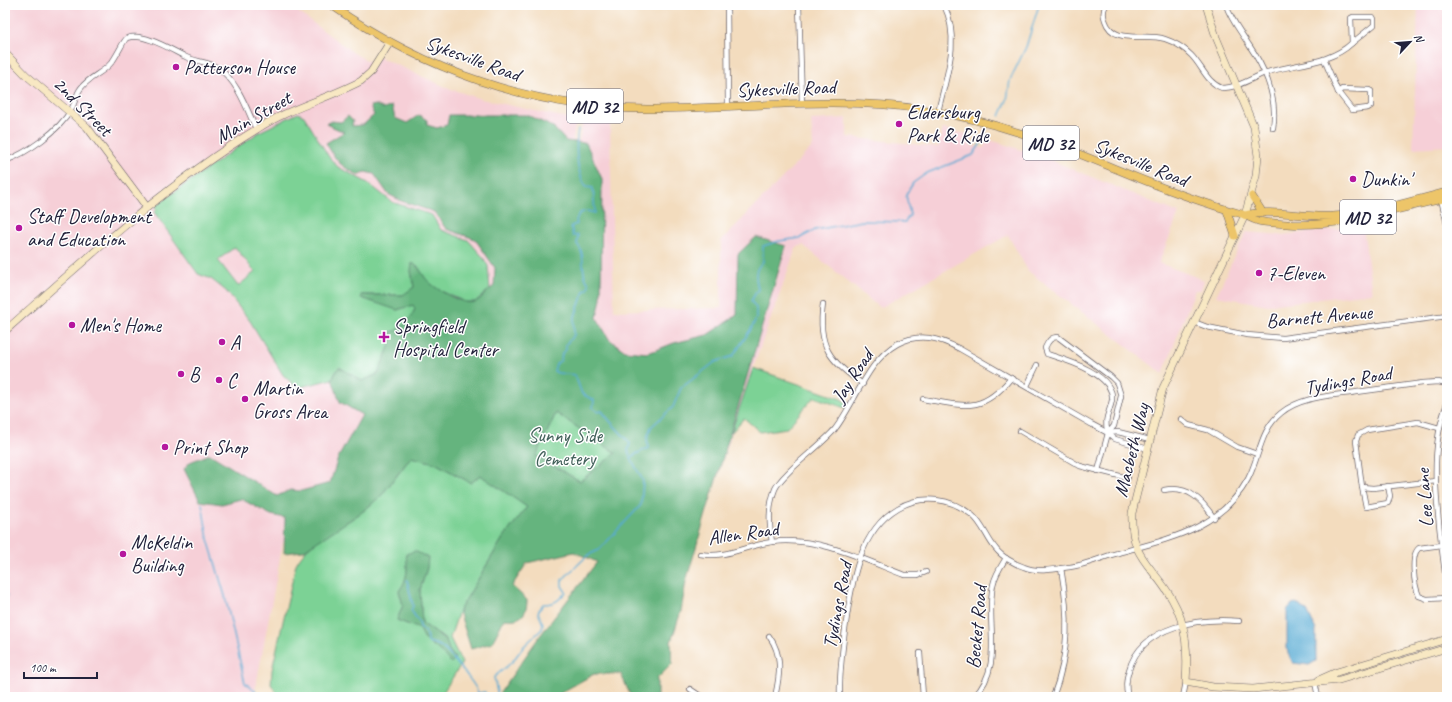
<svg xmlns="http://www.w3.org/2000/svg" width="1452" height="702" font-family="Caveat,sans-serif">
<style>
.built{fill:#f6cfd7}
.green{fill:#7cd295;stroke:#4f7a68;fill-rule:evenodd}
.forest{fill:#65b47e;stroke:#446b5c;fill-rule:evenodd}
.water{fill:#57aad3;stroke:#3c6687}
.lines{fill:none;stroke-linecap:round;stroke-linejoin:round}
.stream{stroke:#57aad3;stroke-width:1.5}
.street-casing{stroke:#6b6369;stroke-width:6}
.secondary-casing{stroke:#6b6369;stroke-width:8}
.primary-casing{stroke:#6b6369;stroke-width:8}
.street{stroke:#fff;stroke-width:4.5}
.secondary{stroke:#f8e8c3;stroke-width:7}
.primary{stroke:#edc569;stroke-width:7}
.poi-dot{fill:#b5179e;stroke:#fff;stroke-width:1.5}
.labels{text-anchor:middle;stroke-width:3;stroke-linejoin:round;paint-order:stroke}
.shield{fill:#fff;stroke:#646476;stroke-width:1}
.shield-label{font-size:19px;font-weight:bold;fill:#22223b}
.street-label{font-size:20px;fill:#22223b;stroke:#fff}
.poi-label{font-size:20px;fill:#22223b;stroke:#fff;text-anchor:start}
.park-label{font-size:20px;fill:#42605a;stroke:#fff}
</style>
<rect width="100%" height="100%" fill="#fff"/>
<filter id="ink" filterUnits="userSpaceOnUse"><feTurbulence type="fractalNoise" baseFrequency=".025" numOctaves="2"/><feDisplacementMap in="SourceGraphic" scale="8" xChannelSelector="R" yChannelSelector="G"/><feConvolveMatrix kernelMatrix="1 2 1 2 8 2 1 2 1" color-interpolation-filters="sRGB"/></filter>
<filter id="wash" filterUnits="userSpaceOnUse"><feTurbulence type="fractalNoise" baseFrequency=".012" numOctaves="4" result="noise"/><feDisplacementMap in="SourceGraphic" scale="16" xChannelSelector="R" yChannelSelector="G"/><feGaussianBlur stdDeviation="0.9" result="paint"/><feColorMatrix in="noise" values="0 0 0 0 0 0 0 0 0 0 0 0 0 0 0 0 0 1.4 0 .05"/><feComposite in="paint" operator="in"/></filter>
<g filter="url(#wash)">
<rect width="100%" height="100%" fill="#f3dcbe"/>
<g class="built">
<path d="M5,5H289L355,54L372,63L377,56L448,88L481,99L576,120L573,140L579,141L583,121L610,124L614,311L721,308V241L813,146L811,120L847,118V137L938,147L943,129L972,135L970,145L984,148L987,139L1038,155L1179,213L1159,263L1204,280L1201,290H1195L1163,374L1028,271L1008,235L880,308L803,245L796,248L753,368L693,552L363,498L283,542L254,697H5Z"/>
<path d="M1418,5L1447,6V146L1413,148Z"/>
<path d="M1363,226L1372,293L1268,305L1216,296L1246,232L1282,235Z"/>
</g>
<g class="green">
<path d="M298,113L304,116L329,157L338,167L368,183L392,202L432,215L441,230L468,240L483,257L488,266L490,289L475,302H465L437,289L427,281L417,265L411,271L414,287L404,295H361L397,310L413,305L415,309C410,320 403,329 391,332V342L378,374L362,381L339,367L332,379L297,388L283,375L250,321L226,291L211,279L198,274L154,212L157,209L155,207L157,204L259,132ZM235,247L255,272L238,286L218,260Z"/>
<path d="M753,368L841,399L847,403L845,408L814,397L787,428L760,432L744,418L731,433Z"/>
<path d="M556,413L616,453L580,481L536,456Z"/>
<path d="M411,457L435,463L471,483L480,475L527,507L503,538L459,611L450,638L462,663L440,697H279L271,684L272,670L296,564C310,538 339,529 362,512C382,497 396,477 411,457ZM407,554L427,568L420,590L422,623L446,640L449,650L455,658L451,662L439,650L425,640L420,629L397,620L403,605L399,591C408,579 408,569 407,554Z"/>
</g>
<g class="forest">
<path d="M376,105L384,109L392,106L395,118L407,123L419,115L427,120V125L437,128L447,125L449,115H527L553,127L566,141L586,143L602,179L601,298L597,318L609,339L625,351L648,353L674,343L707,335L737,315L738,254L756,237L786,246L686,581L681,611L671,642L672,664L657,679V697H631L621,674H594L562,692L559,697H497L539,637L597,562L574,552L527,563L512,586L527,600C527,616 520,621 504,619L492,643L471,649L459,611L503,538L527,507L480,475L471,483L435,463L411,457L381,496L362,512L303,551L284,553L285,518L271,515L241,499L222,504L200,501L184,469L190,462L210,454L277,496L290,490L301,491L330,483L338,458L362,415L340,402L332,379L339,367L362,381L378,374L391,342V332C403,329 410,320 415,309L413,305L397,310L361,298V295H403L414,287L411,271L412,263C420,266 421,274 428,281C436,289 463,306 475,302C481,299 488,290 494,286L495,268L475,239L446,229L434,212L401,201L388,194L374,174L365,172L358,175C339,165 337,162 326,143L344,132L326,124L331,121L341,122L348,116L353,121L352,126L363,125L374,115L370,106ZM556,413L616,453L580,481L536,456Z"/>
<path d="M415,551L428,558L427,568L420,590L422,623L446,640L449,650L455,658L451,663L439,650L425,640L420,629L397,620L403,605L399,591C408,579 408,569 406,554Z"/>
</g>
<path class="water" d="M1296,603L1307,611L1316,630V661L1309,665L1293,663L1288,654L1287,648V610L1292,604Z"/>
<g class="lines">
<g class="stream">
<path d="M1000,116L1007,100L1010,80L1026,47L1039,5"/>
<path d="M578,129C575,148 576,171 586,187L593,188L595,213L587,211L580,213L576,220L577,224L571,226L573,236L578,235L577,244C587,254 579,272 589,284L588,289L584,291L574,319V335L566,344V350L562,353L561,360L556,364L554,371L558,373L575,375L582,394L594,400L593,408L598,412L602,411C610,423 621,432 630,443L628,451L631,458"/>
<path d="M202,504L208,539L225,596L245,683L263,697"/>
<path d="M407,580L413,606L411,610L419,622L420,627L425,631L428,642C432,643 436,644 440,646C447,650 477,686 478,693"/>
<path d="M5,599L7,596"/>
<path d="M475,697L478,693L485,692V697"/>
<path d="M498,697L494,677L512,662L524,646L542,629L543,624L538,612L543,604C555,604 558,601 566,592L562,586V580L588,555L599,550L641,505L643,481L631,458L636,454L648,448L647,438L651,427L673,407L681,388L715,362L733,356L751,329L756,319V308L751,301L758,289C756,278 753,270 763,262V246L779,241L800,238L815,230L862,221L905,222L910,215L906,195L913,183L927,173L973,155L987,134"/>
</g>
</g>
</g>
<g filter="url(#ink)">
<g class="lines">
<defs>
<g id="street">
<path d="M727,5L728,106"/>
<path d="M799,5L802,103"/>
<path d="M1106,5C1103,10 1103,15 1105,20C1113,46 1145,32 1165,39C1174,42 1184,48 1191,55C1202,66 1207,83 1222,88C1237,88 1252,78 1265,73C1294,63 1329,65 1352,43"/>
<path d="M1226,5C1231,20 1241,32 1249,45C1266,70 1278,98 1273,128"/>
<path d="M1353,17H1373L1374,19V25L1352,43L1351,18Z"/>
<path d="M1324,59L1338,92"/>
<path d="M1342,89L1369,90L1371,91V106L1368,108L1352,110L1338,92Z"/>
<path d="M938,112C946,76 961,40 944,5"/>
<path d="M5,161C27,153 59,131 71,110C75,103 76,94 81,88C89,77 103,73 111,63C116,58 124,39 127,38C143,32 170,49 184,56C194,62 208,61 218,68C237,80 247,109 256,129"/>
<path d="M1441,199L1447,224"/>
<path d="M823,304C817,346 830,362 863,384"/>
<path d="M1194,322L1207,327L1247,335L1283,338L1447,316"/>
<path d="M1027,386L1037,365"/>
<path d="M923,399C964,406 982,414 1011,378"/>
<path d="M1447,404C1425,457 1441,534 1447,590"/>
<path d="M1181,419L1188,425L1208,430L1237,447L1257,454"/>
<path d="M1020,431L1080,466L1128,478"/>
<path d="M1108,433L1118,432L1150,440"/>
<path d="M1098,471L1108,433L1114,426L1121,396L1117,383L1111,377L1058,337C1051,337 1048,341 1045,348L1047,354C1066,360 1115,374 1112,400C1110,413 1103,418 1108,433"/>
<path d="M1436,481L1373,488L1362,487L1356,441L1358,435L1367,430L1418,422L1439,428"/>
<path d="M1362,487L1366,507L1388,503L1390,496L1388,486"/>
<path d="M1164,490C1188,485 1202,500 1214,518"/>
<path d="M772,542C769,524 768,507 775,489C782,473 821,446 835,429C855,403 868,360 897,344C919,332 939,338 960,349L1091,424L1108,433L1115,439L1148,449"/>
<path d="M1442,545L1419,548C1410,555 1414,585 1419,596L1427,599L1447,598"/>
<path d="M700,554C726,559 747,545 772,542C817,536 863,559 904,575H918L926,572"/>
<path d="M769,636C783,655 780,675 775,697"/>
<path d="M920,653L923,697"/>
<path d="M1315,682L1318,697"/>
<path d="M690,689L702,697"/>
<path d="M840,697C839,674 842,653 845,630C851,588 857,532 898,508C922,494 951,498 972,515C983,524 987,539 996,549C1002,557 1015,564 1024,567C1038,573 1056,569 1070,567C1086,565 1102,557 1118,553C1168,539 1221,529 1248,479C1260,456 1260,430 1281,413C1302,396 1332,396 1357,392C1379,389 1401,386 1423,383L1438,382L1447,384"/>
<path d="M974,697C1005,665 985,624 993,585C995,575 1001,566 1006,558"/>
<path d="M1053,697C1070,652 1069,615 1061,568"/>
<path d="M1128,697C1125,687 1126,679 1129,670C1142,625 1199,618 1239,621"/>
<path d="M1183,697L1186,682"/>
</g>
<g id="secondary">
<path d="M1206,5L1216,37L1254,127L1258,156L1256,176L1245,215L1163,388L1132,513C1130,559 1152,564 1172,599C1187,625 1188,653 1186,682L1213,687L1253,689L1339,680L1447,648"/>
<path d="M5,53L26,75L87,127L146,206"/>
<path d="M5,331C86,259 164,186 257,129C289,108 327,99 361,81L371,72L390,42"/>
<path d="M1319,680L1337,672L1447,639"/>
</g>
<g id="primary">
<path d="M331,5C424,70 533,109 647,109C741,109 834,95 927,110C993,121 1054,143 1116,169C1157,186 1198,202 1242,214C1247,216 1252,219 1258,221C1267,223 1277,223 1287,224C1342,228 1394,209 1447,198"/>
<path d="M1252,196L1263,213"/>
<path d="M1227,211L1235,236"/>
<path d="M1245,215C1270,208 1306,218 1333,216C1372,214 1410,201 1447,192"/>
</g>
</defs>
<use href="#street" class="street-casing"/>
<use href="#secondary" class="secondary-casing"/>
<use href="#primary" class="primary-casing"/>
<use href="#street" class="street"/>
<use href="#secondary" class="secondary"/>
<use href="#primary" class="primary"/>
</g>
</g>
<g class="poi-dot">
<circle cx="176" cy="67" r="4"/>
<circle cx="899" cy="124" r="4"/>
<circle cx="1353" cy="179" r="4"/>
<circle cx="19" cy="228" r="4"/>
<circle cx="1259" cy="273" r="4"/>
<circle cx="72" cy="325" r="4"/>
<path d="M382 331h4v4h4v4h-4v4h-4v-4h-4v-4h4z"/>
<circle cx="222" cy="342" r="4"/>
<circle cx="181" cy="374" r="4"/>
<circle cx="219" cy="380" r="4"/>
<circle cx="245" cy="399" r="4"/>
<circle cx="165" cy="447" r="4"/>
<circle cx="123" cy="554" r="4"/>
</g>
<g class="labels">
<g class="shield">
<rect x="567" y="89" width="56" height="34" rx="3"/>
<rect x="1023" y="126" width="56" height="34" rx="3"/>
<rect x="1340" y="200" width="56" height="34" rx="3"/>
</g>
<g class="shield-label">
<text x="595" y="113">MD 32</text>
<text x="1051" y="150">MD 32</text>
<text x="1368" y="224">MD 32</text>
</g>
<g class="street-label">
<text transform="translate(473 58) rotate(20)" y="7">Sykesville Road</text>
<text transform="translate(786 88) rotate(-2)" y="7">Sykesville Road</text>
<text transform="translate(83 106) rotate(45)" y="7">2nd Street</text>
<text transform="translate(253 117) rotate(-30)" y="7">Main Street</text>
<text transform="translate(1141 162) rotate(22)" y="7">Sykesville Road</text>
<text transform="translate(1319 316) rotate(-5)" y="7">Barnett Avenue</text>
<text transform="translate(852 376) rotate(-57)" y="7">Jay Road</text>
<text transform="translate(1348 380) rotate(-10)" y="7">Tydings Road</text>
<text transform="translate(1131 450) rotate(-76)" y="7">Macbeth Way</text>
<text transform="translate(1424 498) rotate(-94)" y="7">Lee Lane</text>
<text transform="translate(743 533) rotate(-8)" y="7">Allen Road</text>
<text transform="translate(837 605) rotate(-79)" y="7">Tydings Road</text>
<text transform="translate(976 627) rotate(-85)" y="7">Becket Road</text>
</g>
<g class="poi-label">
<text x="184" y="74">Patterson House</text>
<text x="907" y="119">Eldersburg<tspan x="907" dy="23">Park &amp; Ride</tspan></text>
<text x="1361" y="186">Dunkin'</text>
<text x="27" y="223">Staff Development<tspan x="27" dy="23">and Education</tspan></text>
<text x="1267" y="280">7-Eleven</text>
<text x="80" y="332">Men's Home</text>
<text x="393" y="333">Springfield<tspan x="393" dy="23">Hospital Center</tspan></text>
<text x="230" y="349">A</text>
<text x="189" y="381">B</text>
<text x="227" y="387">C</text>
<text x="253" y="395">Martin<tspan x="253" dy="23">Gross Area</tspan></text>
<text x="173" y="454">Print Shop</text>
<text x="131" y="549">McKeldin<tspan x="131" dy="23">Building</tspan></text>
</g>
<g class="park-label">
<text x="565" y="442">Sunny Side<tspan x="565" dy="23">Cemetery</tspan></text>
</g>
</g>
<rect width="1452" height="702" fill="none" stroke="#fff" stroke-width="20"/>
<g transform="translate(1410 42) rotate(64)" stroke="#ffffff" stroke-width="3" paint-order="stroke">
<path d="M0-3L7 15L0 10L-7 15Z" fill="#22223b"/>
<text y="-6" font-size="11" font-weight="bold" text-anchor="middle" fill="#22223b">N</text>
</g>
<path d="M24 672v6h73v-6" fill="none" stroke="#22223b" stroke-width="2"/>
<text x="30" y="672" font-size="12" fill="#22223b" stroke="#ffffff" stroke-width="3" paint-order="stroke">100 m</text>
</svg>
